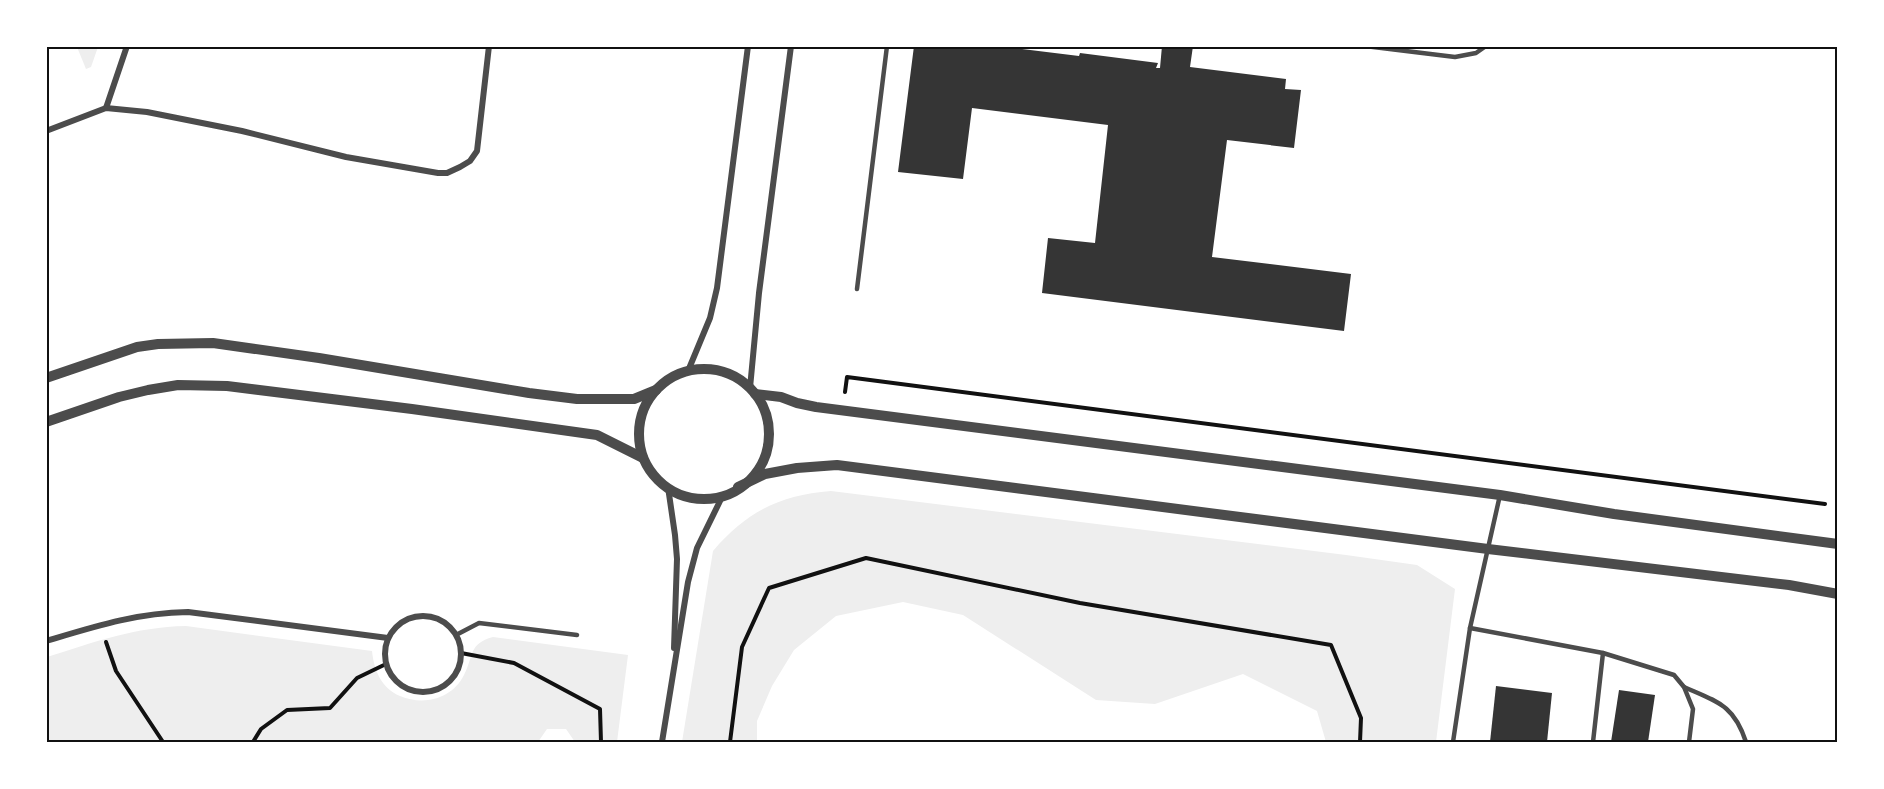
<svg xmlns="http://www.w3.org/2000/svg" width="1884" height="789" font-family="Commissioner,sans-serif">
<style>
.green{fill:#eee}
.building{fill:#353535}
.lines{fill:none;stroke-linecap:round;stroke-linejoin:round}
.path{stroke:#111;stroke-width:4}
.service{stroke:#4c4c4c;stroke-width:4.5}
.minor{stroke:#4c4c4c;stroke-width:6}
.tertiary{stroke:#4c4c4c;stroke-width:10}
.neatline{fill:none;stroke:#111;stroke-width:2}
</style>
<rect width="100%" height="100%" fill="#fff"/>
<g class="green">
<path d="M77,47H98L91,67L86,69Z"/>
<path d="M831,491L1346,555L1417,565L1455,589L1436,742H1326L1317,711L1243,674L1155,704L1096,700L963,615L903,602L836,616L794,650L772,686L757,721V742H682L713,551C746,512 780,495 831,491Z"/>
<path d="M186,626L372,651C374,670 381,688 400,696C424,706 452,699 464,675C474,656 468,644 493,637L628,655L617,742H575L566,729H547L538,742H47V657C95,642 135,627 186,626Z"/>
</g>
<g class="building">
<path d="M914,46H998L1079,56L1080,53L1158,63L1156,68H1160L1162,46H1193L1190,67L1286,79L1285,89L1301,90L1294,148L1227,140L1212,257L1351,274L1344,331L1042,293L1048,238L1095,243L1108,125L972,108L963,179L898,172Z"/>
<path d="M1496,686L1552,693L1547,742H1490Z"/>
<path d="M1619,690L1655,695L1648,742H1611Z"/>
</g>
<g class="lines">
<g class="path">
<path d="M845,392L847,377L1825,504"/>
<path d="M106,642L116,671L163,742"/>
<path d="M461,653L514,663L600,709L601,742"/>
<path d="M253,742L261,729L287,710L330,708L357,678L386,664"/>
<path d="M730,742L742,647L769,588L866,558L1080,603L1331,645L1361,718L1360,742"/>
</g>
<g class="service">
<path d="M1365,46L1455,57L1476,53L1486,46"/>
<path d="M857,289L887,46"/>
<path d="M1470,628L1603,653L1674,675L1684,687L1693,709L1689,742"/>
<path d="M456,635L479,623L577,635"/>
<path d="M1684,687C1718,702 1734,705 1746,742"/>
<path d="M1453,742L1470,628L1500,495"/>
<path d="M1593,742L1603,653"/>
</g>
<g class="minor">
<path d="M106,108L127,46"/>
<path d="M46,131L106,108L147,112L242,131L346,157L438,173H447L460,167L470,161L477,151L489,46"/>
<path d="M688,371L710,318L717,288L748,46"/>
<path d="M750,388L759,293L791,46"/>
<path d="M668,487L675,535L677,559L674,648"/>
<circle cx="423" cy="654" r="38"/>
<path d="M46,641C96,626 136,613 188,612L388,638"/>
<path d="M662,742L688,582L697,548L722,497"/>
</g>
<g class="tertiary">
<circle cx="704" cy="434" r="65"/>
<path d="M46,378L137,347L158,344L213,343L319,358L529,393L577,399H634L656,390"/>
<path d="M755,394L781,397L797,403L816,407L1500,495L1614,514L1838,544"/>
<path d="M46,422L119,397L148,390L178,385L227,386L412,409L597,435L643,458"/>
<path d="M738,487L765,474L797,468L837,465L1488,549L1789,585L1838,594"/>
</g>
</g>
<rect width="1884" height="789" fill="none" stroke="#ffffff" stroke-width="96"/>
<rect x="48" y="48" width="1788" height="693" class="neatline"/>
</svg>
